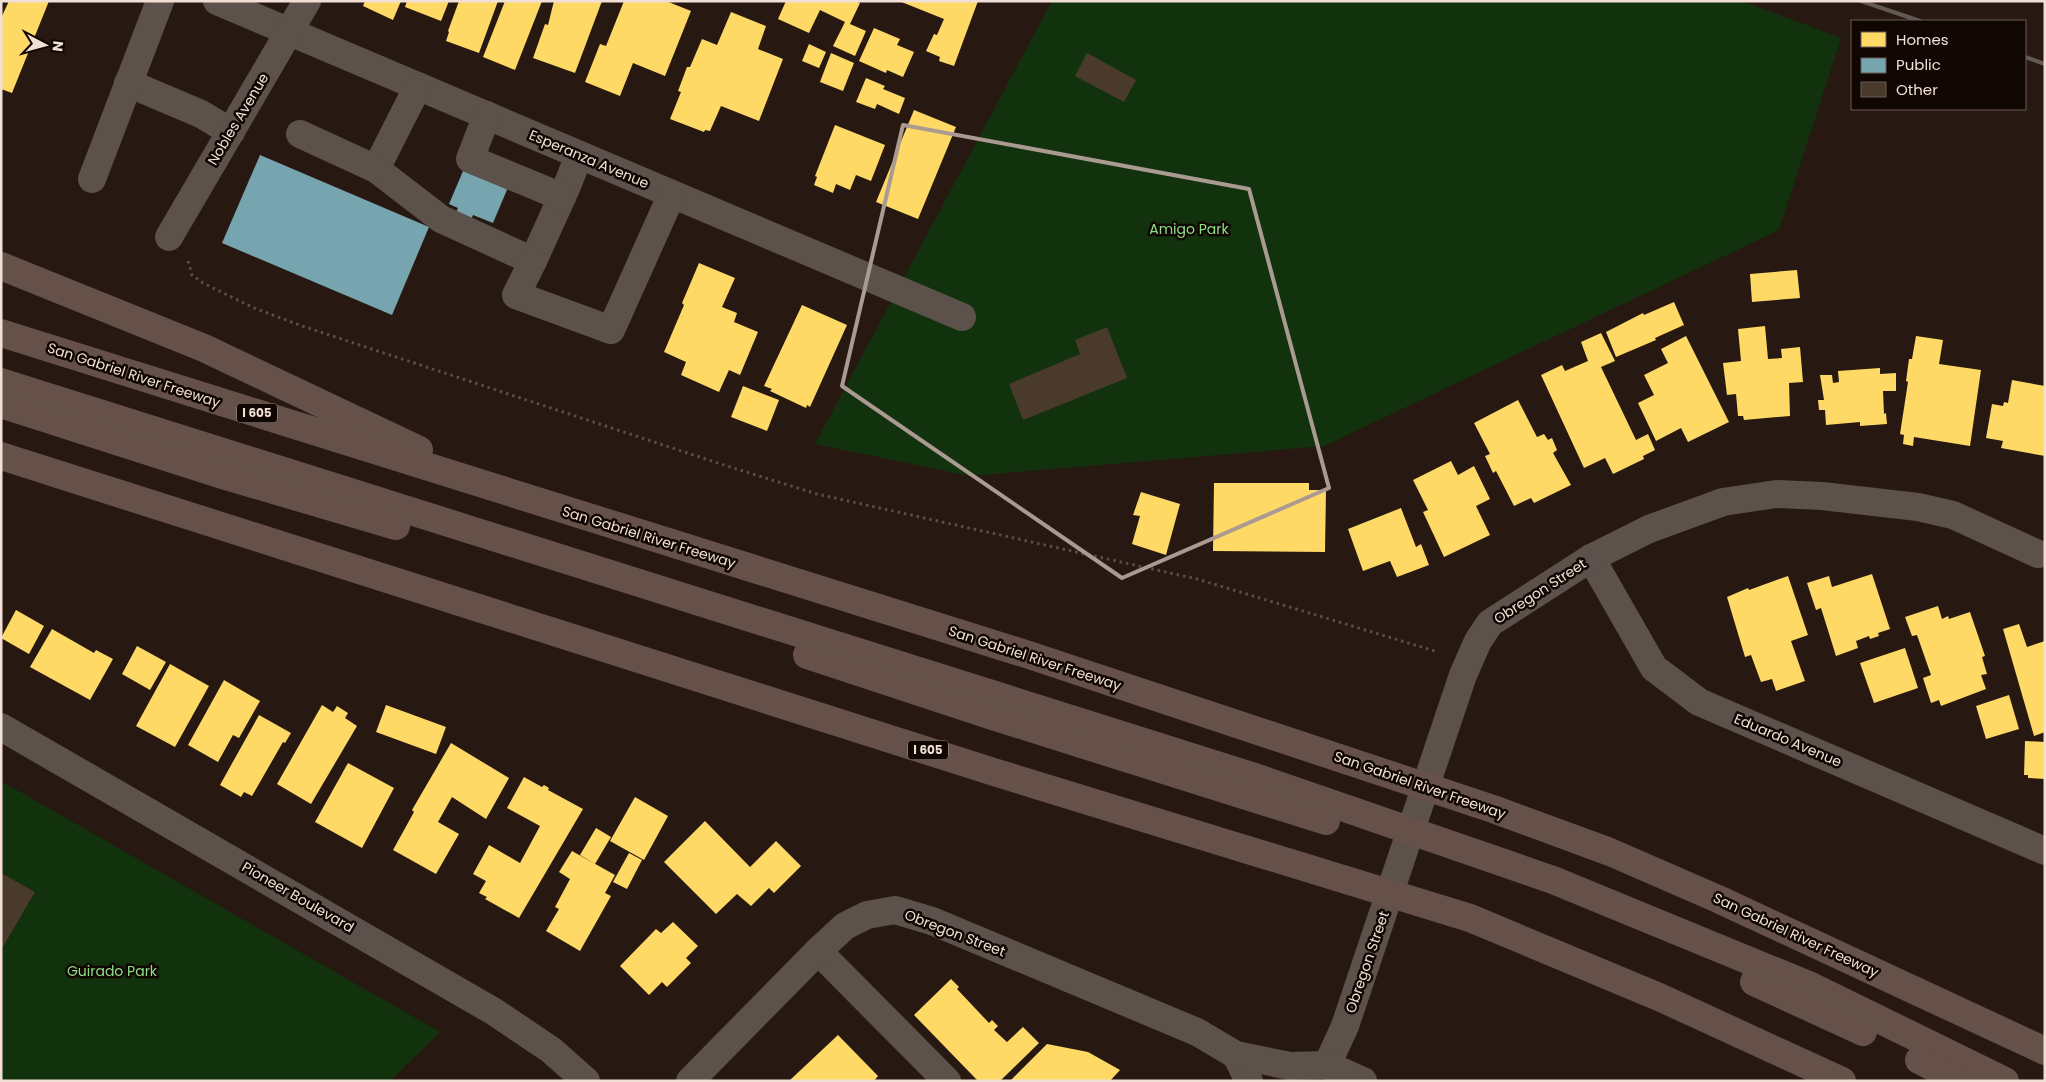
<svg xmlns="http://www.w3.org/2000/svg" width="2046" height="1082" font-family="Poppins,sans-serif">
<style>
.green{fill:#12320d}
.homes{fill:#ffd966}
.public{fill:#76a5af}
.building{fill:#4a3a2c}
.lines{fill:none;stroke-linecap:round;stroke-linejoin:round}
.path{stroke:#594f49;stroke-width:3;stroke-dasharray:2.5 4;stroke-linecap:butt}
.minor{stroke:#5d514b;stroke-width:28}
.highway{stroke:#655149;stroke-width:28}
.rail{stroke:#635a54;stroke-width:4}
.marked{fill:none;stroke:#ab9a91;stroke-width:4;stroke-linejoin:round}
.labels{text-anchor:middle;stroke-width:5;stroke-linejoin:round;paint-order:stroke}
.shield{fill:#100602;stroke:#ae9f96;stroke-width:1}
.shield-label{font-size:12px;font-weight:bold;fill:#f2e0d6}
.street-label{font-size:14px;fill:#f2e0d6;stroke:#100602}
.park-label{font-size:14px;fill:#8ede85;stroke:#100602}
</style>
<rect width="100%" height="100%" fill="#271911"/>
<g class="green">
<path d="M1052,1H1742L1841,38L1779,230L1324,446L970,476L815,444Z"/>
<path d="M1,781L440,1032L390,1081H1Z"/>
</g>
<g class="homes">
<path d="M9,1H49L12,93L1,89V18Z"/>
<path d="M365,1H401L393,20L363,6Z"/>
<path d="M407,1H449L441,21L405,7Z"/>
<path d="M459,1H498L479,53L446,41L449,32L448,31Z"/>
<path d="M505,1H542L515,70L483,57Z"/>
<path d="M554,1H602L575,73L533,58L545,24L548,25Z"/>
<path d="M624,1H666L691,11L665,76L633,63L620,96L585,82L600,44L606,46Z"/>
<path d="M786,1H856L860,3L850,24L866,31L855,56L833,46L845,22L820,10L809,33L778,19Z"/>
<path d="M899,1H978L954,66L939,61L940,57L926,51L934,34L937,35L944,19Z"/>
<path d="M731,12L766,26L758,49L783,59L759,121L721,106L710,131L705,130L704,132L670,119L681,92L678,91L687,67H690L702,39L717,45Z"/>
<path d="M874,28L900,39L897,45L914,52L903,77L887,70L886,73L859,61Z"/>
<path d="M809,44L826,52L819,68L802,61Z"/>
<path d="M831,53L854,63L843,91L820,82Z"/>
<path d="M866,78L885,86L883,89L905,98L899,114L877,104L875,109L856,102Z"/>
<path d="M914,110L956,127L918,219L876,202Z"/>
<path d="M835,125L885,145L871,181L856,175L850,190L836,184L833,193L814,185L817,177L815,176Z"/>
<path d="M699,263L735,278L722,307L737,313L734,322L758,332L740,375L729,370L719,392L681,375L686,362L664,352L684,305L682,303Z"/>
<path d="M1797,270L1800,298L1752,302L1750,274Z"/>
<path d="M1674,302L1684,325L1655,338L1656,340L1616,357L1606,332L1643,313L1644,315Z"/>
<path d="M802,305L847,325L810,407L807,405L806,408L770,391L772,389L764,386Z"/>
<path d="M1765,326L1768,359L1782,358L1781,349L1800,347L1803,382L1789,383L1790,416L1744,420L1743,416H1738L1736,394L1727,395L1723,363L1741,361L1738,329Z"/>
<path d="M1601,333L1615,361L1601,367L1636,440L1648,434L1655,450L1643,456L1644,459L1613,474L1605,458L1584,468L1541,375L1562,365L1565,371L1588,361L1581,342Z"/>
<path d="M1686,336L1729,422L1688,442L1681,428L1656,441L1638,403L1654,395L1644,375L1668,363L1661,349Z"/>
<path d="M1916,336L1943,340L1939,364L1981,370L1970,446L1914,437L1913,446L1903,444L1904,435L1900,434L1908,382L1906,381L1909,359H1912Z"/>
<path d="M1880,368V374L1896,373V391H1883L1884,414L1886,413L1887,424L1860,426V422L1826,425L1825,410H1819L1818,400H1824L1820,375H1832L1833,383L1839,382L1838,371Z"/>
<path d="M2012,380L2045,386V456L2001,448L2003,441L1986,438L1992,404L2003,406L2004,402L2008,403Z"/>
<path d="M743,386L779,400L767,431L731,417Z"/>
<path d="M1518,400L1537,437L1544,434L1548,440L1552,438L1557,450L1553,453L1571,485L1534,503L1531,498L1514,506L1496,471L1493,473L1485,456L1490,454L1474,423Z"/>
<path d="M1451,461L1458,475L1474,466L1490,499L1476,506L1490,535L1444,557L1423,512L1428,510L1413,480Z"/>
<path d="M1214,483H1309V490H1326L1325,552L1213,551Z"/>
<path d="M1141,492L1180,504L1166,555L1132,544L1140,516L1133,515Z"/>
<path d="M1401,508L1416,547L1421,544L1429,565L1397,577L1390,561L1363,571L1348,529Z"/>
<path d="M1872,574L1890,629L1878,633L1879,636L1870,639L1869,636L1856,641L1858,648L1836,656L1821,608L1816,610L1807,583L1829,576L1832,587Z"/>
<path d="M1788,576L1808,635L1791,641L1805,681L1776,691L1772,679L1761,682L1751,655L1745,657L1727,597L1748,588L1749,590Z"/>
<path d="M1938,606L1942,619L1948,616L1949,619L1970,612L1985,656L1982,657L1987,674L1981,675L1986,689L1941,706L1939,700L1931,703L1923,678L1931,675L1917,635L1912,636L1905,617Z"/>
<path d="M16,610L44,626L29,654L1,638Z"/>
<path d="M2019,624L2027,647L2045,641V732L2034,736L2003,629Z"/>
<path d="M52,629L94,653L96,650L113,659L90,700L30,667Z"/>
<path d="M137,646L166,662L150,690L122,674Z"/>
<path d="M1905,648L1918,688L1874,703L1860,663Z"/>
<path d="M170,664L209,686L175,747L136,726Z"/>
<path d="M224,680L260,701L239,738L233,735L218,762L188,745Z"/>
<path d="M2009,695L2019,729L1986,739L1976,706Z"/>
<path d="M322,705L333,712L337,706L348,713L345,718L357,726L311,804L277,784Z"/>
<path d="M386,705L446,727L436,754L376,732Z"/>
<path d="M259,715L291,733L285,743L283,742L252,796L244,792L241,797L220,785Z"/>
<path d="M2025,741L2045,742V779L2028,778V775H2024Z"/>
<path d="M451,743L509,778L486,819L452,797L438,822L459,834L436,874L393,850L414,812L412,810Z"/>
<path d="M348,763L394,788L362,848L315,822Z"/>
<path d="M524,777L542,787L544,785L549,788L548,790L583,809L519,918L485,899L487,897L479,893L486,881L473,874L489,845L520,863L540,826L507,808Z"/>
<path d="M635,797L668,816L644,860L610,841Z"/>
<path d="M705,821L750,867L776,841L801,866L774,893L769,888L751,906L737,894L716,914L664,862Z"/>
<path d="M596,828L611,837L595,864L580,855Z"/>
<path d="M572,851L615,875L605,893L611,896L580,951L546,931L559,909L555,907L570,879L559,872Z"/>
<path d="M629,853L642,860L627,889L613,882Z"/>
<path d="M673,922L698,946L686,958L691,963L667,987L662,982L649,995L620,966L656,929L661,933Z"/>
<path d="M951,979L959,987L957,989L989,1023L992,1020L998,1026L994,1030L1007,1042L1023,1027L1039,1043L1000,1081H978L914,1015Z"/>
<path d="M838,1035L878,1076L874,1081H789Z"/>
<path d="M1047,1044L1088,1052L1120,1070L1110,1081H1010Z"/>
</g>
<g class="public">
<path d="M260,155L429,227L392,315L222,243Z"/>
<path d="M463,171L478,177L480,173L509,185L493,223L473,215L470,222L455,215L458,208L449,204Z"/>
</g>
<g class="building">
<path d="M1087,53L1136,80L1124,102L1075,76Z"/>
<path d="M1107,327L1127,378L1023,420L1009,384L1080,354L1075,340Z"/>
<path d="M1,873L35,892L1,950Z"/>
</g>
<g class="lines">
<path class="path" d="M188,261L192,275L203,283L254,308L305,327L727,466L817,494L1197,579L1438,652"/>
<g class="minor">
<path d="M217,1L962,317"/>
<path d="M128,83L201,114L231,132"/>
<path d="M418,86L376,169L441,219L533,261L567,186L579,155"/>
<path d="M487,115L470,159L562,197"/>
<path d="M300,134L376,169"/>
<path d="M92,179L160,1"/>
<path d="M169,237L307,1"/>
<path d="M533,261L516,295L611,330L672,194"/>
<path d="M1591,558L1654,668L1699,702L2045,851"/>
<path d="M1,727L493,1011L551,1050L586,1081"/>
<path d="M818,951L947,1081"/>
<path d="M1236,1055L1249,1081"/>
<path d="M1327,1065L1345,1026L1463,675L1478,641L1490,623L1591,558L1649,529L1723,502L1776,494L1822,496L1918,507L1953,515L2038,554"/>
<path d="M690,1081L818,951L845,926L867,915L895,910L932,921L1197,1032L1236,1055L1290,1066L1327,1065L1363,1081"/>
</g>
<g class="highway">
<path d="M1,266L204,348L419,450"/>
<path d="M1,333L1029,655L1493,809L1610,852L1718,899L2045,1051"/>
<path d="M1,382L1252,776L1553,880L1811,986L2005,1081"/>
<path d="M1,404L219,474L396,526"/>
<path d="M1,456L997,773L1470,918L1659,997L1842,1081"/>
<path d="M807,655L986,714L1326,821"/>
<path d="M1754,982L1863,1032"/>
<path d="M1919,1060L1961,1081"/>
</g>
<g class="rail">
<path d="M1861,1L1920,21"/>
<path d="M2025,57L2045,64"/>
</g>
</g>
<path class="marked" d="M903,125L1249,189L1329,488L1122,578L842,386Z"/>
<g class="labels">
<g class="shield">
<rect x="237" y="403.5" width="40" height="19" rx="4"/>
<rect x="908" y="740.5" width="40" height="19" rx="4"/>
</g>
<g class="shield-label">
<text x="257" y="417">I 605</text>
<text x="928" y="754">I 605</text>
</g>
<g class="street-label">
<text transform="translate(238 119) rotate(-59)" y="5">Nobles Avenue</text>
<text transform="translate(589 159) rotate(23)" y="5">Esperanza Avenue</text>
<text transform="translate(134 375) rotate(18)" y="5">San Gabriel River Freeway</text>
<text transform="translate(649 537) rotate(17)" y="5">San Gabriel River Freeway</text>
<text transform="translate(1540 591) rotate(-33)" y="5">Obregon Street</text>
<text transform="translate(1035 658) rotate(18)" y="5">San Gabriel River Freeway</text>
<text transform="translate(1788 740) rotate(23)" y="5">Eduardo Avenue</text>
<text transform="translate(1420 785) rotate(19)" y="5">San Gabriel River Freeway</text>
<text transform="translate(298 897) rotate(30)" y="5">Pioneer Boulevard</text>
<text transform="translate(955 933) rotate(21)" y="5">Obregon Street</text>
<text transform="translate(1796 935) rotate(25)" y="5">San Gabriel River Freeway</text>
<text transform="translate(1367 962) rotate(-71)" y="5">Obregon Street</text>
</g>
<g class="park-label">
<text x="1189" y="234">Amigo Park</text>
<text x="112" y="976">Guirado Park</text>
</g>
</g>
<rect width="2046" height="1082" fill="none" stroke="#f2e0d6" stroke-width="5"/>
<rect x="1851" y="20" width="175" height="90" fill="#100602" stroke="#6a5d57"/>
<rect x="1861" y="32" width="25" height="15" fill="#ffd966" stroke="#6a5d57"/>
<text x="1896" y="45" font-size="15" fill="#f2e0d6">Homes</text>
<rect x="1861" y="58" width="25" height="15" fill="#76a5af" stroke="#6a5d57"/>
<text x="1896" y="70" font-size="15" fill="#f2e0d6">Public</text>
<rect x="1861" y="82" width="25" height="15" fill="#4a3a2c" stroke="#6a5d57"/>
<text x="1896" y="95" font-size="15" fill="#f2e0d6">Other</text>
<g transform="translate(45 45) rotate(96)" stroke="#100602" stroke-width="4" paint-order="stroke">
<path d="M0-4L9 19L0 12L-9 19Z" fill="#f2e0d6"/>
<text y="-8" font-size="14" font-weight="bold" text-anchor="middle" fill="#f2e0d6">N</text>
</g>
</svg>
